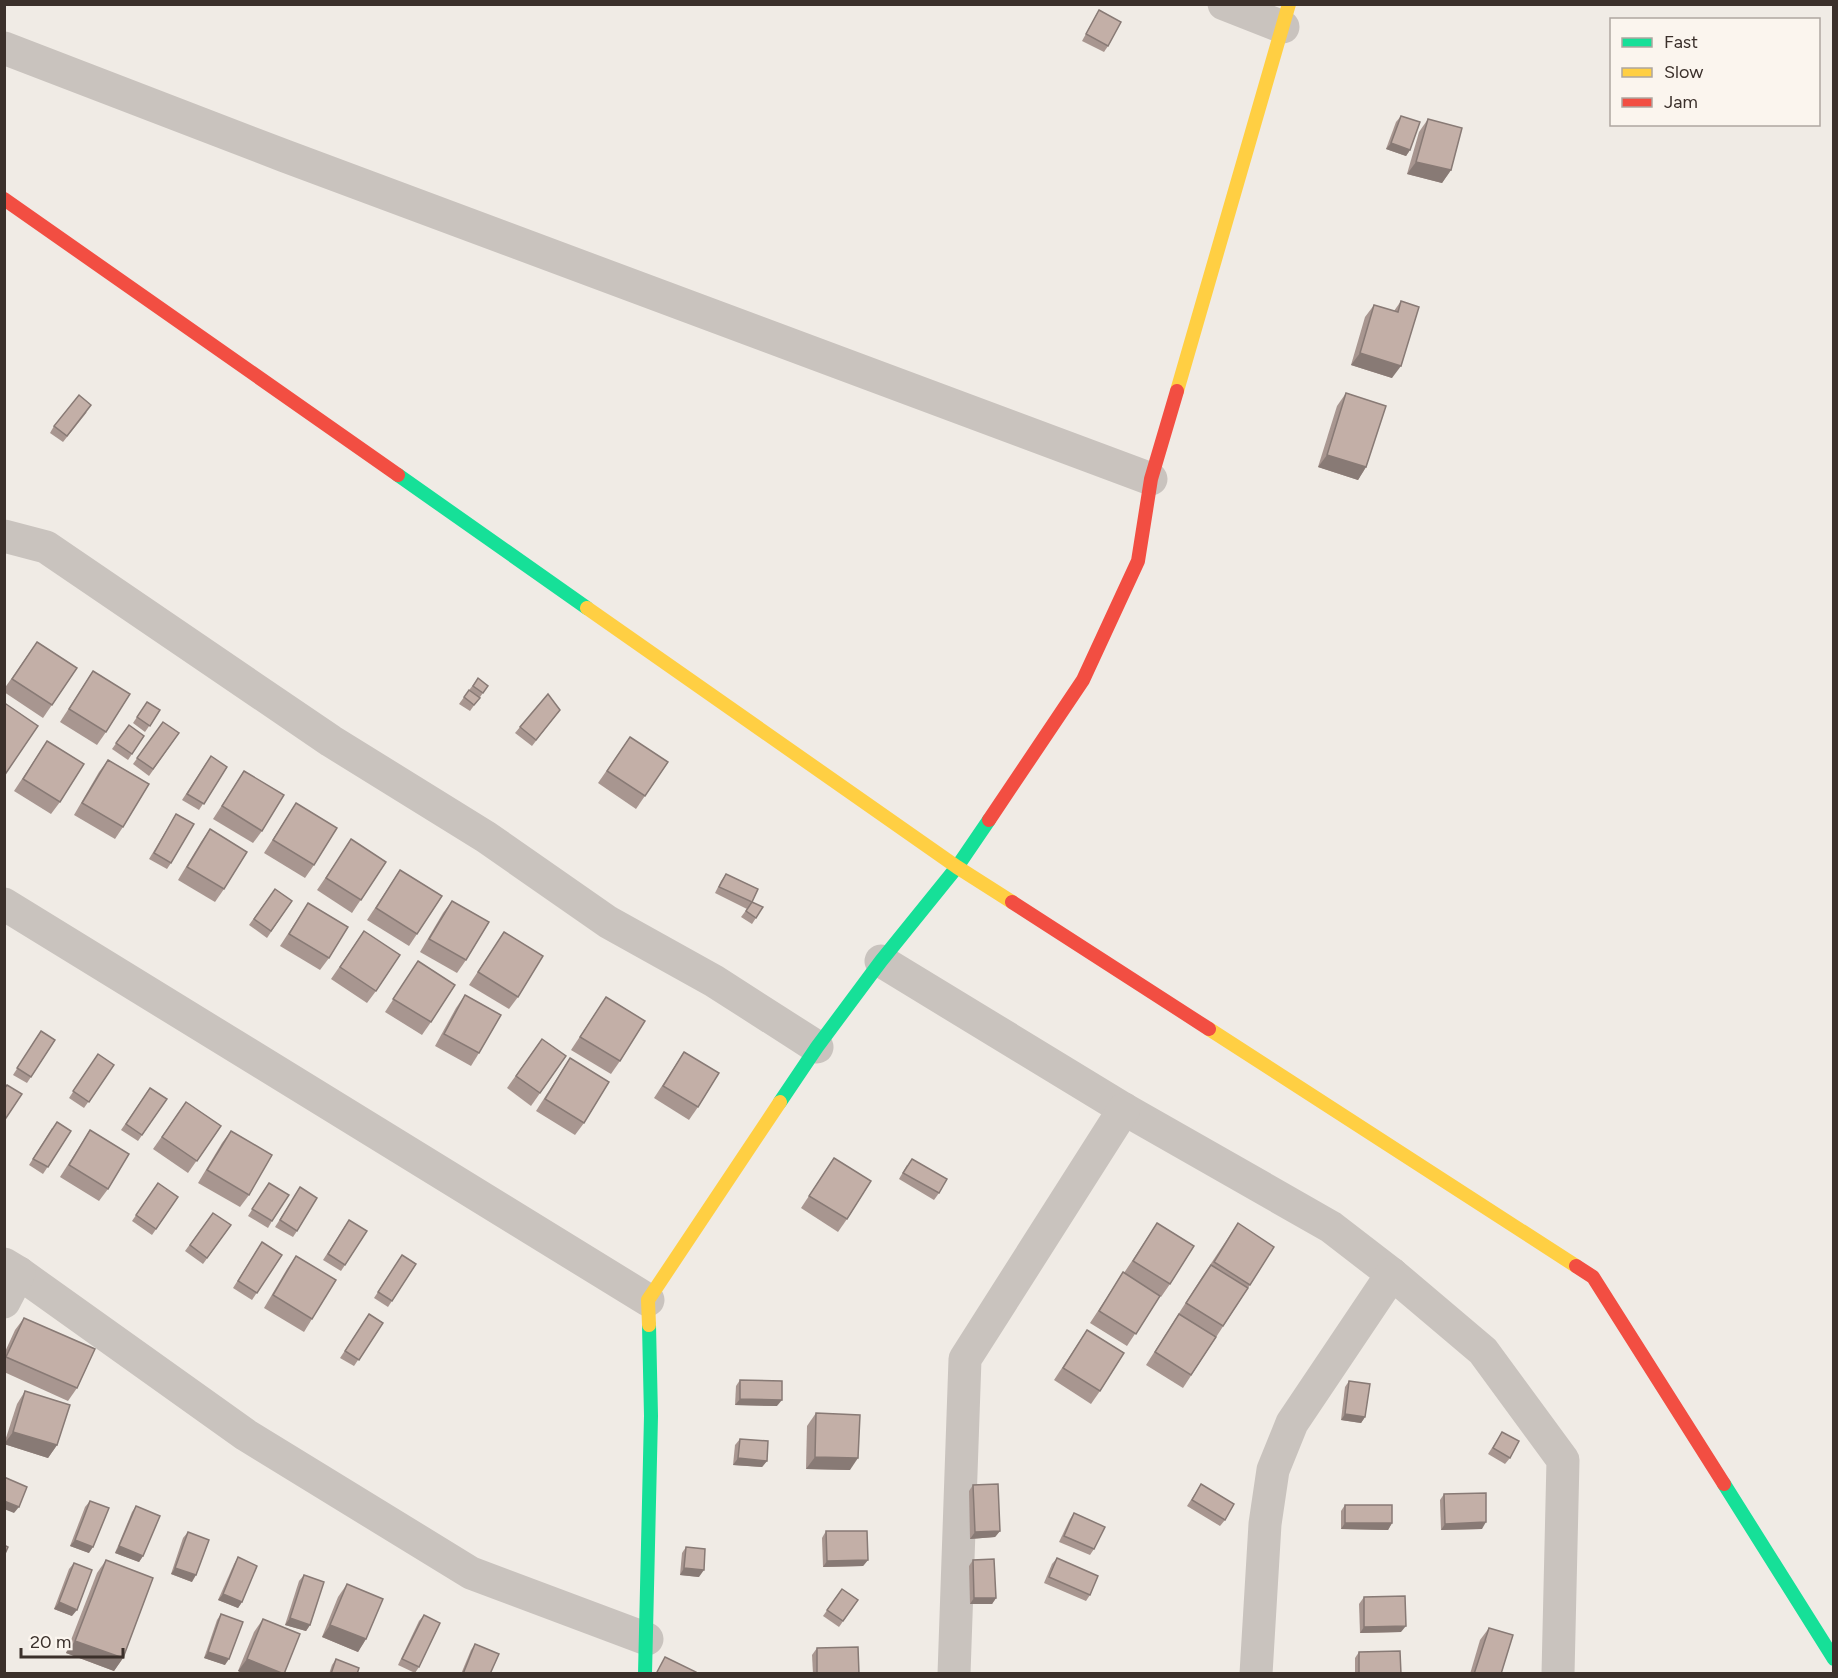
<svg xmlns="http://www.w3.org/2000/svg" width="1838" height="1678" font-family="Figtree,sans-serif">
<style>
.lines{fill:none;stroke-linecap:round;stroke-linejoin:round}
.street{stroke:#c9c3be;stroke-width:33}
.fast{stroke:#16e098;stroke-width:14}
.slow{stroke:#ffcf43;stroke-width:14}
.jam{stroke:#f24e42;stroke-width:14}
.wall{fill:#a89690}
.shaded-wall{fill:#887a75}
.building{fill:#c3afa7;stroke:#887a75;stroke-width:1.5}
</style>
<rect width="100%" height="100%" fill="#f0ebe5"/>
<g class="lines">
<g class="street">
<path d="M1224,4L1283,27"/>
<path d="M4,48L285,156L1151,479"/>
<path d="M4,536L46,547L331,741L486,837L608,922L714,981L817,1047"/>
<path d="M4,904L648,1300"/>
<path d="M881,961L1124,1109L1331,1227L1392,1274"/>
<path d="M4,1264L19,1273L246,1435L471,1573L647,1639"/>
<path d="M4,1302L19,1273"/>
<path d="M954,1674L965,1359L1124,1109"/>
<path d="M1256,1674L1265,1524L1273,1470L1292,1423L1392,1274L1483,1351L1563,1460L1558,1674"/>
</g>
<g class="fast">
<path d="M398,475L587,608"/>
<path d="M780,1102L817,1047L881,961L957,867L989,820"/>
<path d="M1724,1484L1834,1659"/>
<path d="M645,1674L651,1416L649,1325"/>
</g>
<g class="slow">
<path d="M1177,391L1289,4"/>
<path d="M587,608L957,867L1012,902"/>
<path d="M1209,1029L1576,1266"/>
<path d="M649,1325L648,1300L780,1102"/>
</g>
<g class="jam">
<path d="M4,199L398,475"/>
<path d="M989,820L1083,680L1138,561L1151,479L1177,391"/>
<path d="M1012,902L1209,1029"/>
<path d="M1576,1266L1593,1277L1724,1484"/>
</g>
</g>
<g class="wall">
<path d="M1099,10L1108,46L1104,52L1082,41Z"/>
<path d="M1401,116L1410,150L1406,156L1386,149L1396,122Z"/>
<path d="M1428,119L1451,170L1442,183L1407,174L1419,132Z"/>
<path d="M1401,301L1392,378L1351,365L1365,317L1374,305L1394,311Z"/>
<path d="M1346,393L1366,467L1358,480L1318,467L1337,406Z"/>
<path d="M87,412L63,442L50,433L54,426Z"/>
<path d="M37,642L77,668L43,718L4,692V689Z"/>
<path d="M93,671L106,732L97,745L60,722Z"/>
<path d="M478,678L488,686L470,711L459,704Z"/>
<path d="M147,702L160,710L145,732L133,723Z"/>
<path d="M560,710L532,746L515,733L520,727Z"/>
<path d="M163,722L179,733L149,776L133,764Z"/>
<path d="M129,725L144,736L128,760L112,749Z"/>
<path d="M630,737L668,762L636,809L598,783Z"/>
<path d="M47,741L60,802L51,814L14,791Z"/>
<path d="M108,760L123,827L115,839L74,815L99,772Z"/>
<path d="M206,763L227,767L199,810L182,800Z"/>
<path d="M244,771L262,831L253,843L213,819Z"/>
<path d="M296,803L314,865L305,878L264,853Z"/>
<path d="M176,814L171,863L167,869L149,859Z"/>
<path d="M210,829L224,889L215,902L178,880L201,842Z"/>
<path d="M343,852L386,862L352,913L317,890Z"/>
<path d="M400,870L417,934L409,946L367,920Z"/>
<path d="M726,874L758,889L751,904L763,907L752,924L741,917L747,909L715,893L721,881Z"/>
<path d="M275,889L292,901L267,938L249,925Z"/>
<path d="M452,901L466,960L457,973L420,952L443,913Z"/>
<path d="M308,903L329,958L320,970L280,946Z"/>
<path d="M364,931L376,991L367,1003L331,979Z"/>
<path d="M504,932L518,997L509,1009L469,985Z"/>
<path d="M418,961L431,1022L422,1035L385,1012Z"/>
<path d="M465,995L479,1053L471,1066L435,1046L456,1008Z"/>
<path d="M606,997L620,1061L611,1074L571,1050Z"/>
<path d="M41,1031L55,1040L27,1083L13,1075Z"/>
<path d="M542,1039L566,1056L531,1106L507,1088Z"/>
<path d="M684,1052L698,1107L689,1120L654,1098Z"/>
<path d="M98,1054L114,1065L84,1108L69,1098Z"/>
<path d="M570,1058L584,1123L575,1135L536,1111Z"/>
<path d="M150,1088L167,1099L138,1141L121,1130Z"/>
<path d="M186,1102L221,1126L188,1173L153,1149Z"/>
<path d="M52,1128L71,1131L43,1174L29,1165Z"/>
<path d="M90,1130L108,1189L99,1201L60,1177Z"/>
<path d="M231,1131L249,1195L240,1207L198,1183L222,1143Z"/>
<path d="M834,1158L847,1219L838,1232L801,1208Z"/>
<path d="M907,1165L939,1193L934,1200L899,1179Z"/>
<path d="M158,1183L178,1197L152,1235L132,1221Z"/>
<path d="M269,1183L272,1221L268,1228L248,1216Z"/>
<path d="M296,1194L297,1231L293,1237L275,1227Z"/>
<path d="M213,1213L231,1225L203,1264L185,1251Z"/>
<path d="M1157,1223L1170,1284L1161,1297L1160,1296L1127,1346L1090,1323L1115,1285L1123,1272L1124,1273Z"/>
<path d="M1238,1223L1250,1285L1183,1388L1146,1365L1202,1277Z"/>
<path d="M345,1226V1265L341,1271L323,1260Z"/>
<path d="M262,1242L282,1255L252,1300L233,1288Z"/>
<path d="M402,1255L416,1264L388,1307L374,1298Z"/>
<path d="M296,1256L312,1319L304,1332L264,1308L287,1269Z"/>
<path d="M369,1314L383,1323L354,1366L340,1358Z"/>
<path d="M24,1318L77,1388L68,1401L4,1372V1354L15,1330Z"/>
<path d="M1087,1330L1100,1391L1091,1404L1054,1380Z"/>
<path d="M740,1380L777,1406L735,1405L736,1386Z"/>
<path d="M1349,1381L1365,1417L1361,1423L1341,1420L1345,1387Z"/>
<path d="M25,1391L57,1445L48,1458L4,1444L17,1404Z"/>
<path d="M816,1413L850,1470L806,1469L807,1426Z"/>
<path d="M1502,1432L1510,1458L1505,1464L1488,1454Z"/>
<path d="M740,1439L767,1461L762,1467L733,1465L735,1445Z"/>
<path d="M1201,1484L1225,1520L1220,1526L1187,1506Z"/>
<path d="M973,1485L1000,1531L995,1537L970,1539L969,1491Z"/>
<path d="M1444,1494L1482,1529L1441,1530L1440,1500Z"/>
<path d="M90,1501L89,1553L70,1546L85,1507Z"/>
<path d="M1345,1505L1392,1523L1388,1530L1341,1529V1511Z"/>
<path d="M136,1506L143,1556L139,1562L115,1553L132,1512Z"/>
<path d="M1074,1513L1094,1549L1090,1555L1059,1542L1070,1519Z"/>
<path d="M826,1531L868,1560L863,1566L823,1567L822,1538Z"/>
<path d="M188,1532L192,1582L171,1574L183,1538Z"/>
<path d="M686,1547L699,1577L680,1575L682,1553Z"/>
<path d="M238,1557L242,1602L238,1608L218,1600L234,1564Z"/>
<path d="M1057,1558L1090,1595L1086,1601L1044,1583L1052,1564Z"/>
<path d="M106,1560L123,1658L114,1671L66,1653L97,1573Z"/>
<path d="M973,1560L996,1598L992,1604H970L969,1566Z"/>
<path d="M74,1563L72,1616L54,1609L69,1569Z"/>
<path d="M304,1575L310,1625L306,1631L285,1625L299,1581Z"/>
<path d="M347,1584L366,1639L358,1652L322,1637L338,1597Z"/>
<path d="M842,1589L858,1600L839,1627L823,1616Z"/>
<path d="M1364,1597L1401,1632L1360,1633L1359,1604Z"/>
<path d="M221,1614L225,1665L204,1658L217,1620Z"/>
<path d="M424,1615L419,1667L415,1673L398,1665L419,1621Z"/>
<path d="M263,1619L284,1674H244L238,1671L254,1632Z"/>
<path d="M1489,1628L1501,1674H1470L1480,1640Z"/>
<path d="M475,1644L490,1674H461L471,1650Z"/>
<path d="M817,1648L859,1674H813L812,1655Z"/>
<path d="M1359,1652L1401,1674H1355V1658Z"/>
<path d="M336,1659L357,1674H329L332,1665Z"/>
</g>
<g class="shaded-wall">
<path d="M1391,143L1410,150L1406,156L1386,149Z"/>
<path d="M1416,162L1451,170L1442,183L1407,174Z"/>
<path d="M1360,353L1401,366L1392,378L1351,365Z"/>
<path d="M1327,455L1366,467L1358,480L1318,467Z"/>
<path d="M740,1399L782,1400L777,1406L735,1405Z"/>
<path d="M1345,1414L1365,1417L1361,1423L1341,1420Z"/>
<path d="M13,1432L57,1445L48,1458L4,1444Z"/>
<path d="M815,1457L858,1458L850,1470L806,1469Z"/>
<path d="M738,1458L767,1461L762,1467L733,1465Z"/>
<path d="M4,1501L19,1507L14,1513L4,1509Z"/>
<path d="M1486,1522L1482,1529L1441,1530L1445,1524Z"/>
<path d="M1345,1523H1392L1388,1530L1341,1529Z"/>
<path d="M1000,1531L995,1537L970,1539L975,1532Z"/>
<path d="M75,1540L93,1547L89,1553L70,1546Z"/>
<path d="M119,1546L143,1556L139,1562L115,1553Z"/>
<path d="M868,1560L863,1566L823,1567L827,1561Z"/>
<path d="M175,1568L196,1575L192,1582L171,1574Z"/>
<path d="M684,1568L704,1570L699,1577L680,1575Z"/>
<path d="M223,1594L242,1602L238,1608L218,1600Z"/>
<path d="M974,1598H996L992,1604H970Z"/>
<path d="M59,1602L77,1610L72,1616L54,1609Z"/>
<path d="M290,1618L310,1625L306,1631L285,1625Z"/>
<path d="M330,1625L366,1639L358,1652L322,1637Z"/>
<path d="M1406,1626L1401,1632L1360,1633L1364,1627Z"/>
<path d="M75,1641L123,1658L114,1671L66,1653Z"/>
<path d="M208,1652L229,1659L225,1665L204,1658Z"/>
<path d="M247,1659L284,1674H244L238,1671Z"/>
</g>
<g class="building">
<path d="M1099,10L1121,22L1108,46L1086,34Z"/>
<path d="M1401,116L1420,122L1410,150L1391,143Z"/>
<path d="M1428,119L1462,128L1451,170L1416,162Z"/>
<path d="M1401,301L1419,307L1401,366L1360,353L1374,305L1398,312Z"/>
<path d="M1346,393L1386,406L1366,467L1327,455Z"/>
<path d="M79,395L91,405L67,436L54,426Z"/>
<path d="M37,642L77,668L52,705L12,679Z"/>
<path d="M93,671L130,694L106,732L69,709Z"/>
<path d="M478,678L488,686L483,693L473,686Z"/>
<path d="M469,690L480,698L474,705L464,697Z"/>
<path d="M548,694L560,710L536,740L520,727Z"/>
<path d="M147,702L160,710L150,726L137,717Z"/>
<path d="M6,704L38,726L4,776V706Z"/>
<path d="M163,722L179,733L153,769L137,758Z"/>
<path d="M129,725L144,736L132,754L116,743Z"/>
<path d="M630,737L668,762L645,796L607,771Z"/>
<path d="M47,741L84,764L60,802L23,779Z"/>
<path d="M211,756L227,767L204,804L187,794Z"/>
<path d="M108,760L149,784L123,827L82,803Z"/>
<path d="M244,771L284,795L262,831L222,806Z"/>
<path d="M296,803L337,828L314,865L273,840Z"/>
<path d="M176,814L194,824L171,863L154,853Z"/>
<path d="M210,829L247,852L224,889L187,867Z"/>
<path d="M351,839L386,862L361,900L326,878Z"/>
<path d="M400,870L442,896L417,934L376,908Z"/>
<path d="M726,874L758,889L752,902L719,887Z"/>
<path d="M275,889L292,901L271,931L254,919Z"/>
<path d="M452,901L489,922L466,960L429,939Z"/>
<path d="M752,902L763,907L756,918L746,911Z"/>
<path d="M308,903L348,927L329,958L289,934Z"/>
<path d="M364,931L400,955L376,991L340,967Z"/>
<path d="M504,932L543,956L518,997L478,972Z"/>
<path d="M418,961L455,985L431,1022L393,999Z"/>
<path d="M465,995L501,1015L479,1053L444,1034Z"/>
<path d="M606,997L645,1021L620,1061L580,1037Z"/>
<path d="M41,1031L55,1040L31,1077L17,1068Z"/>
<path d="M542,1039L566,1056L540,1093L516,1076Z"/>
<path d="M684,1052L719,1073L698,1107L663,1086Z"/>
<path d="M98,1054L114,1065L89,1102L73,1091Z"/>
<path d="M570,1058L609,1082L584,1123L545,1099Z"/>
<path d="M7,1085L22,1094L4,1121V1089Z"/>
<path d="M150,1088L167,1099L142,1135L126,1124Z"/>
<path d="M186,1102L221,1126L197,1161L162,1137Z"/>
<path d="M57,1122L71,1131L48,1167L33,1159Z"/>
<path d="M90,1130L129,1154L108,1189L69,1165Z"/>
<path d="M231,1131L272,1155L249,1195L207,1170Z"/>
<path d="M834,1158L871,1181L847,1219L809,1196Z"/>
<path d="M912,1159L947,1179L939,1193L903,1173Z"/>
<path d="M158,1183L178,1197L156,1229L136,1215Z"/>
<path d="M269,1183L289,1195L272,1221L252,1209Z"/>
<path d="M300,1187L317,1198L297,1231L280,1220Z"/>
<path d="M213,1213L231,1225L207,1258L190,1245Z"/>
<path d="M349,1220L367,1231L345,1265L328,1254Z"/>
<path d="M1157,1223L1194,1246L1170,1284L1133,1261Z"/>
<path d="M1238,1223L1274,1247L1250,1285L1214,1262Z"/>
<path d="M262,1242L282,1255L257,1293L238,1281Z"/>
<path d="M402,1255L416,1264L392,1301L378,1292Z"/>
<path d="M296,1256L336,1280L312,1319L273,1295Z"/>
<path d="M1211,1265L1248,1288L1223,1326L1186,1303Z"/>
<path d="M1123,1272L1160,1296L1136,1334L1099,1311Z"/>
<path d="M369,1314L383,1323L359,1360L345,1351Z"/>
<path d="M1179,1314L1216,1337L1191,1375L1155,1352Z"/>
<path d="M24,1318L95,1349L77,1388L6,1357Z"/>
<path d="M1087,1330L1124,1353L1100,1391L1063,1368Z"/>
<path d="M740,1380L782,1381V1400L740,1399Z"/>
<path d="M1349,1381L1370,1384L1365,1417L1345,1414Z"/>
<path d="M25,1391L70,1405L57,1445L13,1432Z"/>
<path d="M816,1413L860,1415L858,1458L815,1457Z"/>
<path d="M1502,1432L1519,1441L1510,1458L1493,1448Z"/>
<path d="M740,1439L768,1441L767,1461L738,1458Z"/>
<path d="M4,1477L27,1487L19,1507L4,1501Z"/>
<path d="M998,1484L1000,1531L975,1532L973,1485Z"/>
<path d="M1201,1484L1234,1504L1225,1520L1192,1500Z"/>
<path d="M1486,1493V1522L1445,1524L1444,1494Z"/>
<path d="M90,1501L109,1508L93,1547L75,1540Z"/>
<rect x="1345" y="1505" width="47" height="18"/>
<path d="M136,1506L160,1516L143,1556L119,1546Z"/>
<path d="M1074,1513L1105,1527L1094,1549L1064,1536Z"/>
<path d="M826,1531H867L868,1560L827,1561Z"/>
<path d="M188,1532L209,1540L196,1575L175,1568Z"/>
<path d="M4,1545L8,1547L4,1556Z"/>
<path d="M686,1547L705,1549L704,1570L684,1568Z"/>
<path d="M238,1557L257,1566L242,1602L223,1594Z"/>
<path d="M1057,1558L1098,1576L1090,1595L1049,1577Z"/>
<path d="M994,1559L996,1598H974L973,1560Z"/>
<path d="M106,1560L153,1578L123,1658L75,1641Z"/>
<path d="M74,1563L92,1570L77,1610L59,1602Z"/>
<path d="M304,1575L324,1582L310,1625L290,1618Z"/>
<path d="M347,1584L383,1599L366,1639L330,1625Z"/>
<path d="M842,1589L858,1600L843,1621L827,1610Z"/>
<path d="M1405,1596L1406,1626L1364,1627V1597Z"/>
<path d="M221,1614L243,1622L229,1659L208,1652Z"/>
<path d="M424,1615L440,1623L419,1667L402,1659Z"/>
<path d="M263,1619L300,1634L284,1674L247,1659Z"/>
<path d="M1489,1628L1513,1635L1501,1674H1474Z"/>
<path d="M475,1644L499,1654L490,1674H463Z"/>
<path d="M858,1647L859,1674H817V1648Z"/>
<path d="M1400,1651L1401,1674H1359V1652Z"/>
<path d="M665,1657L696,1672L695,1674H656Z"/>
<path d="M336,1659L359,1668L357,1674H331Z"/>
</g>
<rect width="1838" height="1678" fill="none" stroke="#3b302b" stroke-width="12"/>
<rect x="1610" y="18" width="210" height="108" fill="#fbf5ee" stroke="#aea6a0" stroke-width="1.5"/>
<rect x="1622" y="38" width="30" height="9" fill="#16e098" stroke="#aea6a0" stroke-width="1.5"/>
<text x="1664" y="48" font-size="18" fill="#3b302b">Fast</text>
<rect x="1622" y="68" width="30" height="9" fill="#ffcf43" stroke="#aea6a0" stroke-width="1.5"/>
<text x="1664" y="78" font-size="18" fill="#3b302b">Slow</text>
<rect x="1622" y="98" width="30" height="9" fill="#f24e42" stroke="#aea6a0" stroke-width="1.5"/>
<text x="1664" y="108" font-size="18" fill="#3b302b">Jam</text>
<path d="M21 1648v9h102v-9" fill="none" stroke="#3b302b" stroke-width="3"/>
<text x="30" y="1648" font-size="18" fill="#3b302b" stroke="#fbf5ee" stroke-width="4.5" paint-order="stroke">20 m</text>
</svg>
